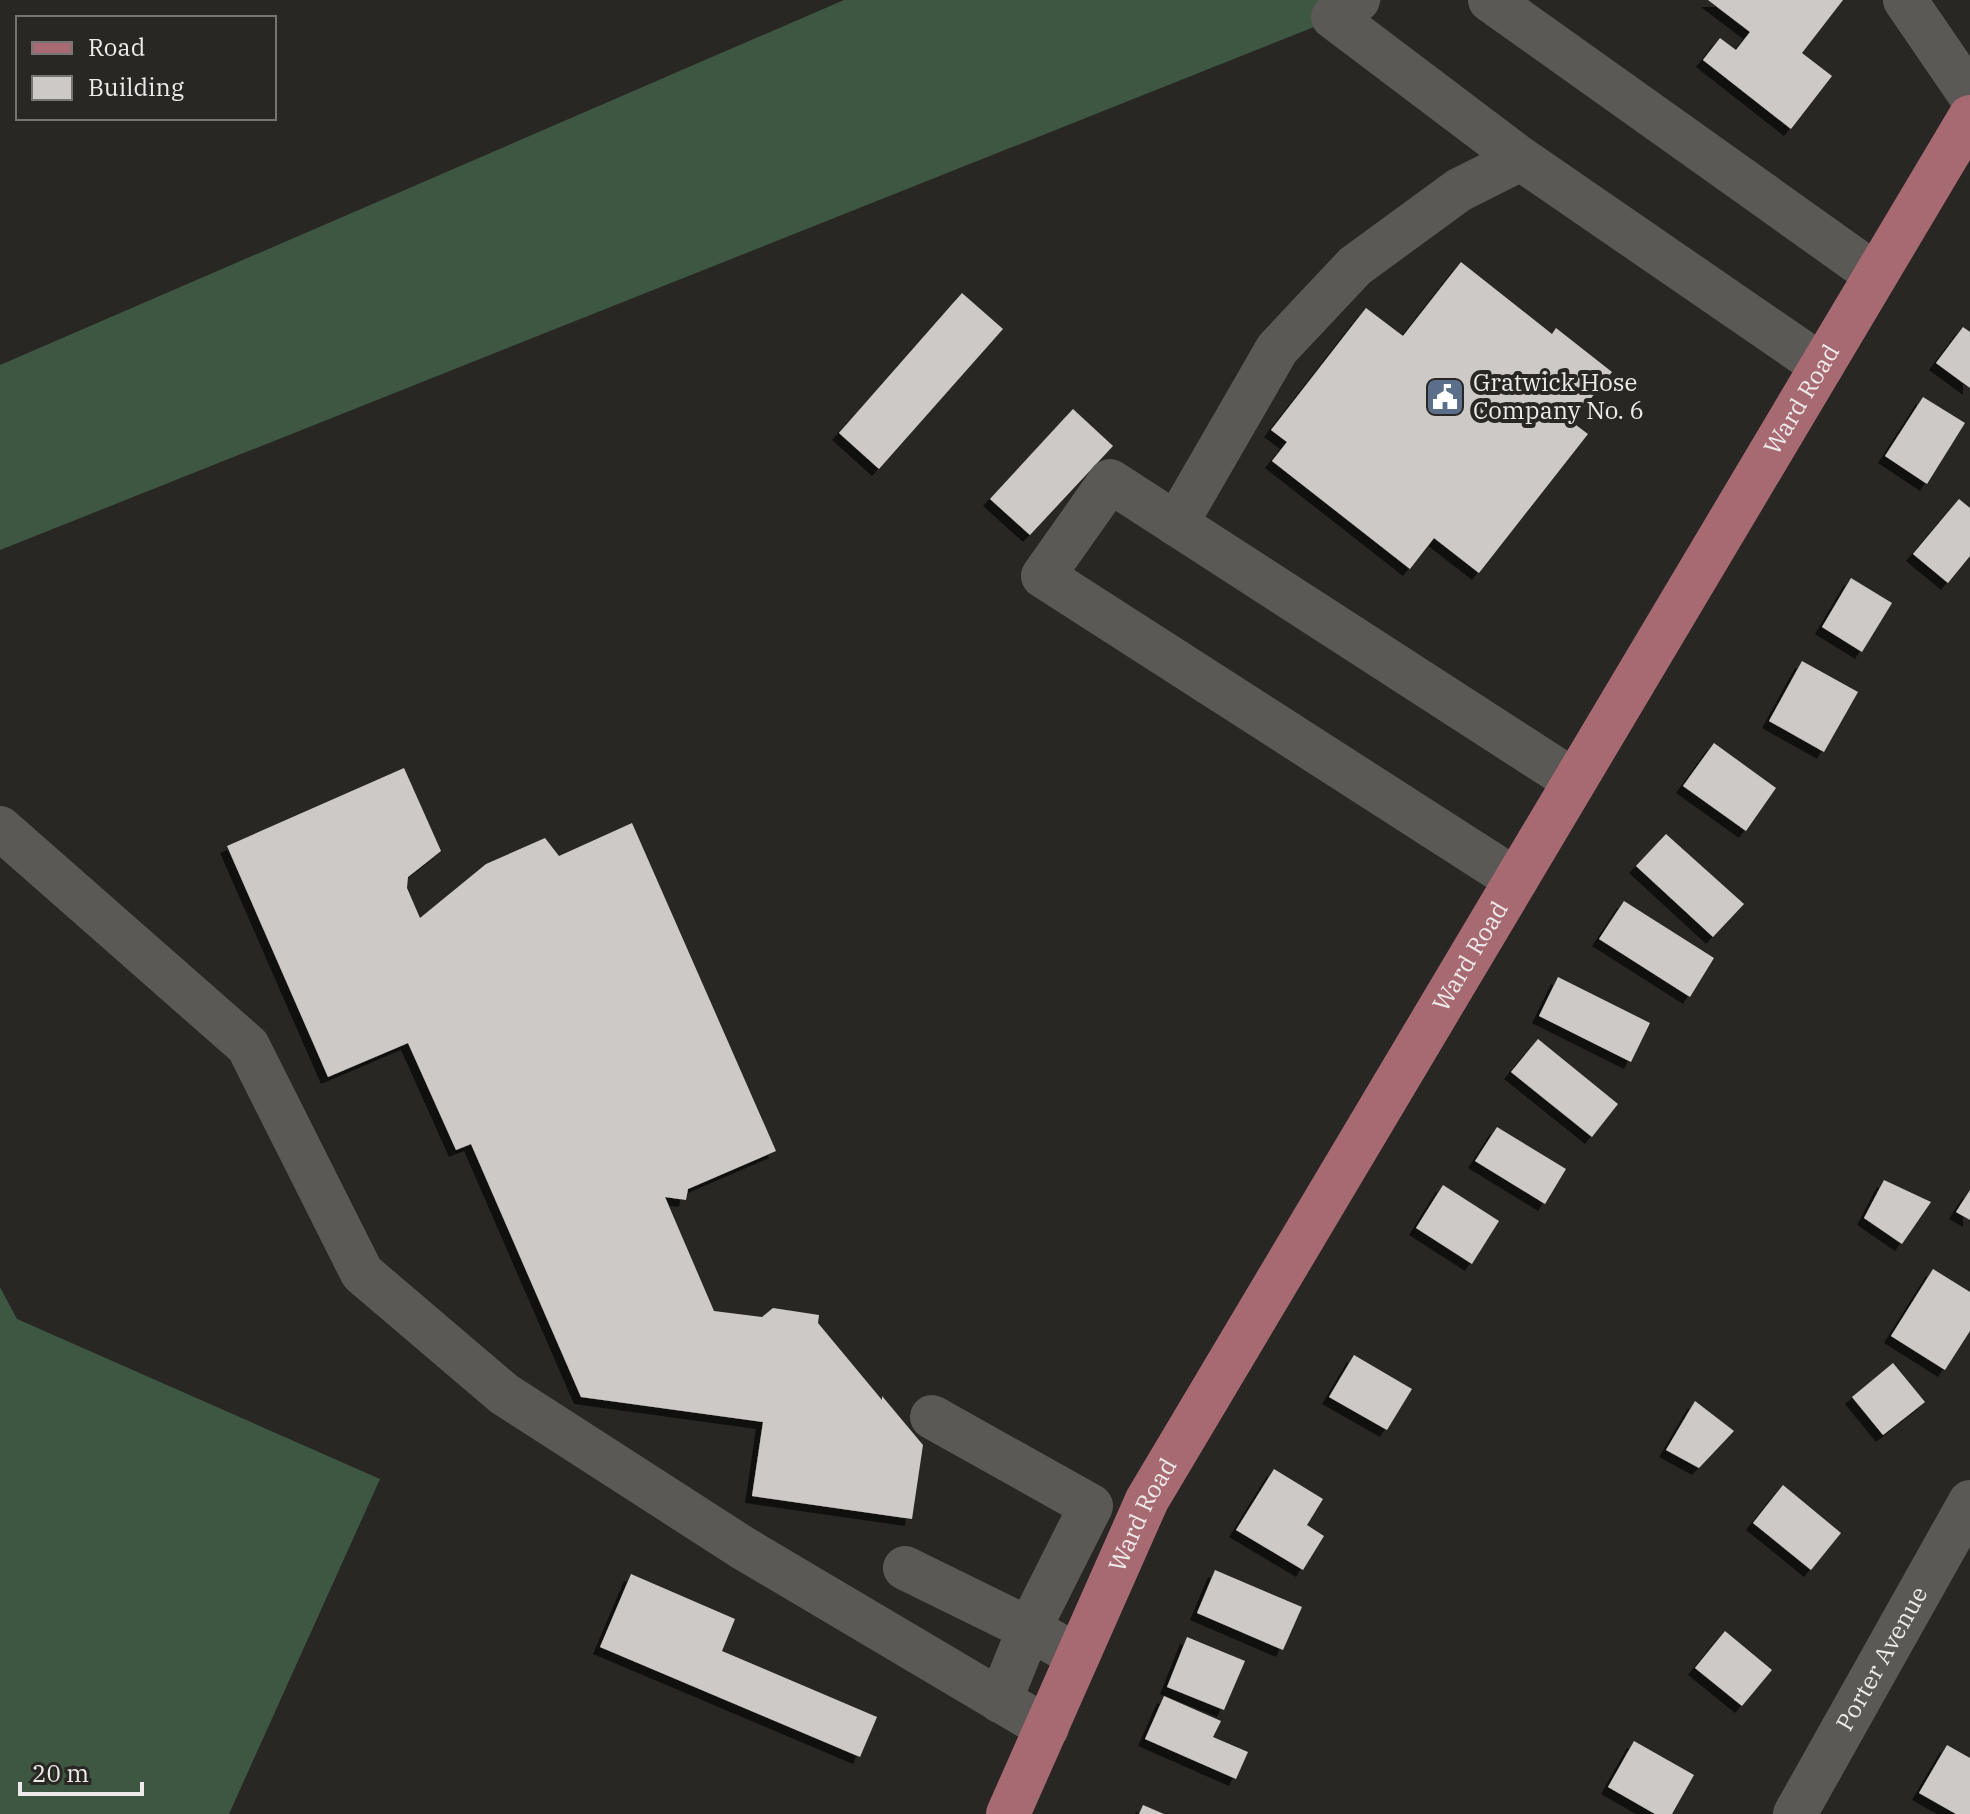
<svg xmlns="http://www.w3.org/2000/svg" width="1970" height="1814" font-family="'IBM Plex Serif',serif">
<style>
.forest{fill:#3d5742}
.building{fill:#cdc9c6;filter:url(#shadow)}
.lines{fill:none;stroke-linecap:round;stroke-linejoin:round}
.minor{stroke:#5b5955;stroke-width:44}
.major{stroke:#a86a72;stroke-width:44}
.labels{text-anchor:middle;stroke-width:8;stroke-linejoin:round;paint-order:stroke}
.poi-label{font-size:24px;fill:#ecebe9;stroke:#292724;text-anchor:start}
.street-label{font-size:24px;fill:#ecebe9;stroke:#292724}
</style>
<defs>
<filter id="shadow"><feDropShadow dx="-7" dy="7" stdDeviation="0" flood-color="#0009"/></filter>
</defs>
<rect width="100%" height="100%" fill="#292724"/>
<g class="forest">
<path d="M844,0H1382L0,550V365Z"/>
<path d="M0,1287L17,1319L380,1479L229,1814H0Z"/>
</g>
<g class="building">
<path d="M1708,0H1843L1802,53L1832,76L1791,129L1703,60L1720,38L1736,50L1750,32Z"/>
<path d="M1461,262L1552,334L1556,328L1612,372L1572,422L1588,434L1479,573L1434,538L1410,569L1272,461L1287,442L1271,430L1366,308L1403,336Z"/>
<path d="M962,293L1003,329L879,469L839,433Z"/>
<path d="M1963,327L1970,332V388L1936,363Z"/>
<path d="M1923,397L1965,423L1927,484L1885,456Z"/>
<path d="M1073,409L1113,446L1030,535L990,499Z"/>
<path d="M1959,499L1970,508V556L1948,583L1913,554Z"/>
<path d="M1851,578L1892,603L1862,652L1822,627Z"/>
<path d="M1802,661L1858,692L1824,752L1769,721Z"/>
<path d="M1714,743L1776,788L1746,831L1683,786Z"/>
<path d="M404,768L441,851L408,877L407,888L420,918L486,864L545,838L559,856L632,823L776,1151L688,1189L686,1200L665,1197L714,1311L762,1317L773,1308L819,1315L818,1323L882,1400V1396L923,1445L912,1519L752,1496L763,1422L581,1397L471,1144L456,1150L408,1043L328,1077L227,846Z"/>
<path d="M1666,834L1744,904L1713,937L1636,866Z"/>
<path d="M1624,901L1714,958L1690,997L1599,939Z"/>
<path d="M1558,977L1650,1023L1631,1062L1539,1016Z"/>
<path d="M1538,1039L1618,1104L1592,1137L1511,1072Z"/>
<path d="M1497,1127L1566,1169L1545,1204L1475,1161Z"/>
<path d="M1884,1180L1931,1202L1902,1244L1864,1218Z"/>
<path d="M1443,1185L1499,1221L1472,1264L1416,1228Z"/>
<path d="M1970,1190V1220L1956,1212Z"/>
<path d="M1933,1269L1970,1292V1331L1945,1370L1891,1336Z"/>
<path d="M1354,1355L1412,1389L1387,1430L1329,1397Z"/>
<path d="M1893,1363L1925,1402L1883,1435L1852,1397Z"/>
<path d="M1695,1401L1734,1431L1699,1468L1666,1450Z"/>
<path d="M1274,1469L1323,1499L1307,1525L1324,1536L1303,1570L1236,1530Z"/>
<path d="M1783,1485L1841,1533L1811,1570L1753,1523Z"/>
<path d="M1215,1570L1302,1607L1283,1650L1197,1613Z"/>
<path d="M631,1574L735,1619L722,1651L877,1717L860,1757L600,1647Z"/>
<path d="M1725,1631L1772,1670L1742,1706L1695,1668Z"/>
<path d="M1187,1637L1245,1661L1224,1710L1167,1687Z"/>
<path d="M1164,1696L1221,1721L1213,1737L1248,1752L1236,1779L1145,1739Z"/>
<path d="M1634,1741L1694,1775L1672,1814H1655L1608,1787Z"/>
<path d="M1947,1745L1970,1758V1814H1956L1919,1793Z"/>
<path d="M1143,1805L1164,1814H1139Z"/>
</g>
<g class="lines">
<g class="minor">
<path d="M1490,0L1876,275"/>
<path d="M1905,0L1970,95"/>
<path d="M1521,159L1822,366"/>
<path d="M1176,524L1277,349L1355,266L1459,190L1521,159L1333,17L1358,0"/>
<path d="M0,828L248,1046L362,1273L504,1394L743,1548L1047,1728"/>
<path d="M1516,880L1043,576L1110,481L1574,781"/>
<path d="M905,1568L1029,1629L1091,1506L932,1417"/>
<path d="M1000,1701L1029,1629L1078,1656"/>
<path id="s1" d="M1795,1814L1970,1502"/>
</g>
<path class="major" id="s2" d="M1008,1814L1147,1500L1970,117"/>
</g>
<defs>
<symbol id="civic-square" viewBox="-11 -11 22 22"><rect x="-9" y="-9" width="18" height="18" rx="4" fill="#5c6f8a" stroke="#292724"/><path d="M-.6-6.5H3V-4.5H.6V-3L4-1V1h2V6H-6V1h2V-1L-.6-3ZM-1.2 2.5V6h2.4V2.5Z" fill="#fff"/></symbol>
</defs>
<g fill-rule="evenodd">
<use href="#civic-square" x="1423" y="375" width="44" height="44"/>
</g>
<g class="labels">
<g class="poi-label">
<text x="1473" y="391">Gratwick Hose<tspan x="1473" dy="28">Company No. 6</tspan></text>
</g>
<g class="street-label">
<text dy="8" stroke="none"><textPath href="#s2" startOffset="1624">Ward Road</textPath></text>
<text dy="8" stroke="none"><textPath href="#s2" startOffset="976">Ward Road</textPath></text>
<text dy="8" stroke="none"><textPath href="#s2" startOffset="328">Ward Road</textPath></text>
<text dy="8" stroke="none"><textPath href="#s1" startOffset="178">Porter Avenue</textPath></text>
</g>
</g>
<rect x="16" y="16" width="260" height="104" fill="#292724" stroke="#777573" stroke-width="2"/>
<rect x="32" y="42" width="40" height="12" fill="#a86a72" stroke="#777573" stroke-width="2"/>
<text x="88" y="56" font-size="24" fill="#ecebe9">Road</text>
<rect x="32" y="76" width="40" height="24" fill="#cdc9c6" stroke="#777573" stroke-width="2"/>
<text x="88" y="96" font-size="24" fill="#ecebe9">Building</text>
<path d="M20 1782v12h122v-12" fill="none" stroke="#ecebe9" stroke-width="4"/>
<text x="32" y="1782" font-size="24" fill="#ecebe9" stroke="#292724" stroke-width="6" paint-order="stroke">20 m</text>
</svg>
